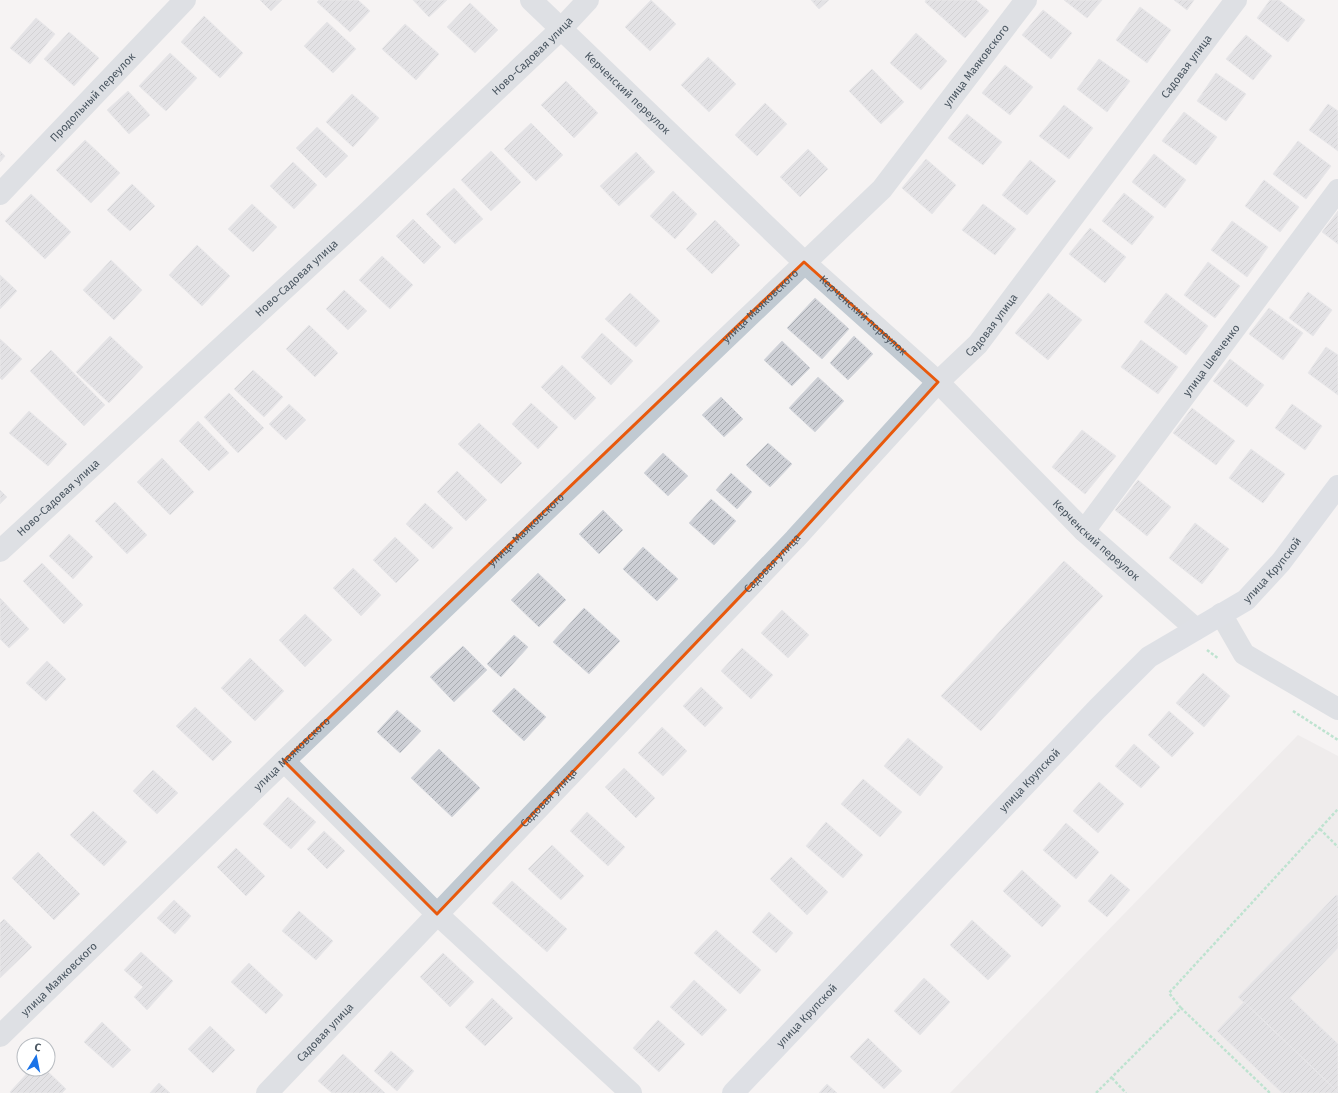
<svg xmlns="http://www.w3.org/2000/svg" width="1338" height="1093" font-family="'Fira Sans',sans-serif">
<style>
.education{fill:#e6e4e5}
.building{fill:url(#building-hatch);stroke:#d7d9de}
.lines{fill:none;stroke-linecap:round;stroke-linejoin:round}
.path{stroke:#7ad0a6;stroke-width:2.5;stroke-dasharray:3 2;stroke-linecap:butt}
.minor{stroke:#c1cad2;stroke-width:22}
.secondary{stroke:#c1cbd6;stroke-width:22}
.marked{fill:none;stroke:#e8590c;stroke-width:3;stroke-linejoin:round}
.labels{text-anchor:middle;stroke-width:3;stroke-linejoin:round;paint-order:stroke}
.street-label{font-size:11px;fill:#4a5661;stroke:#fff}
</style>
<defs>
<pattern id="building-hatch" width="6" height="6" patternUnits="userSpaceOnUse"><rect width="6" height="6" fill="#cdcfd5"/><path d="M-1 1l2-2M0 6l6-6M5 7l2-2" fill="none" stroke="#a8abb0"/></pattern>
</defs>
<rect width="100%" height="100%" fill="#f5f3f3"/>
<path class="education" d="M1298,735L1338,756V1093H950Z"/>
<g class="building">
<path d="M260,0H282L271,11Z"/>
<path d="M319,0H358L370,11L350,32L317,2Z"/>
<path d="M413,0H447L429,17Z"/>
<path d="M651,0L676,24L650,51L625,27Z"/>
<path d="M811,0H829L819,9Z"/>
<path d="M926,0H976L989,11L965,38L925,2Z"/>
<path d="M1064,0H1102L1087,18Z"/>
<path d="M1174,0H1194L1187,10Z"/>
<path d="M1270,0H1279L1305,20L1288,42L1257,18Z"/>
<path d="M470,3L498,30L475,53L447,27Z"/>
<path d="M1140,7L1171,30L1147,63L1116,40Z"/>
<path d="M1043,10L1072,33L1051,59L1022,35Z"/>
<path d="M204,16L243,53L220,78L181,42Z"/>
<path d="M36,18L55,34L30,64L10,48Z"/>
<path d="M327,22L356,49L333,73L304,46Z"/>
<path d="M405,24L439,54L416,80L382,49Z"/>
<path d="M69,32L99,58L74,86L44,59Z"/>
<path d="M916,33L947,61L921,90L890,63Z"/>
<path d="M1246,35L1272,56L1253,80L1226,59Z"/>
<path d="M170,53L197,78L166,111L139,86Z"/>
<path d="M708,57L736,84L709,112L681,85Z"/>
<path d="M1099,59L1130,81L1107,112L1077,89Z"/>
<path d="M1005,65L1033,87L1010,115L982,93Z"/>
<path d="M872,69L904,102L881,124L849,91Z"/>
<path d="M1216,73L1246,94L1226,121L1197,101Z"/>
<path d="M566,81L598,113L574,138L541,105Z"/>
<path d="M128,91L150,115L129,134L107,110Z"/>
<path d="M352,94L379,118L353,147L326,122Z"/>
<path d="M765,103L787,124L757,156L735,135Z"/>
<path d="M1328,104L1338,111V151L1309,130Z"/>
<path d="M1064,105L1093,128L1069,159L1039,136Z"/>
<path d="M1184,112L1217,137L1196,165L1162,141Z"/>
<path d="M967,114L1002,142L983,165L948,138Z"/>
<path d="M531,123L563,155L536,181L504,149Z"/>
<path d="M317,127L348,156L326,178L296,148Z"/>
<path d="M85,140L120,173L91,203L56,170Z"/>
<path d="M1298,141L1331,166L1306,199L1273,174Z"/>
<path d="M808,149L828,169L800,197L780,177Z"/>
<path d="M0,151L5,156L0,162Z"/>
<path d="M491,151L521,182L491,211L461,180Z"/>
<path d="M636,152L655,172L619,206L600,186Z"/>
<path d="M1154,154L1186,180L1165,208L1132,182Z"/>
<path d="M926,159L956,185L932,214L902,188Z"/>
<path d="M1030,160L1056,181L1027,215L1002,195Z"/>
<path d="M293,162L317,185L294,209L270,186Z"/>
<path d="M1264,180L1299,207L1280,232L1245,206Z"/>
<path d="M132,184L155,206L130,231L107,210Z"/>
<path d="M454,188L483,219L455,244L426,214Z"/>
<path d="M673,191L697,214L675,239L650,216Z"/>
<path d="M1124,193L1154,217L1132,245L1102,221Z"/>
<path d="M31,194L71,232L45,259L5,221Z"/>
<path d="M252,204L277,227L253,252L228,229Z"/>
<path d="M983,204L1016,229L995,255L962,230Z"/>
<path d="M1338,211V244L1322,232Z"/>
<path d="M413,219L441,247L424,264L396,236Z"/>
<path d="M715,220L740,245L712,274L686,249Z"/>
<path d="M1232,221L1268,247L1247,277L1211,250Z"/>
<path d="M1090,228L1126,257L1105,283L1069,254Z"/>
<path d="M197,245L230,276L202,306L169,275Z"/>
<path d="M382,256L413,285L390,309L359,280Z"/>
<path d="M111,260L142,290L114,320L83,290Z"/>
<path d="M1208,262L1240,286L1215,318L1184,295Z"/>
<path d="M0,275L17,291L0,309Z"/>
<path d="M344,290L367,311L348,330L326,309Z"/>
<path d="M1308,292L1332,310L1313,336L1289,318Z"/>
<path d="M630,293L660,321L636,347L605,319Z"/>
<path d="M1048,293L1082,320L1048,360L1015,333Z"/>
<path d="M1166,293L1208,326L1186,355L1144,322Z"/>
<path d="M815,298L849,329L822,359L787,328Z"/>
<path d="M1269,308L1303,333L1283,360L1249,334Z"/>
<path d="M309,325L338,353L315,377L286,349Z"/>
<path d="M602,333L633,361L611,385L581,357Z"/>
<path d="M110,336L143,367L109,403L76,372Z"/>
<path d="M854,336L873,354L848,380L830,363Z"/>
<path d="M0,339L22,359L2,380L0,378Z"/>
<path d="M1141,340L1178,367L1158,394L1121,367Z"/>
<path d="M782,341L810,368L792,386L764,360Z"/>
<path d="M1326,347L1338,355V395L1308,373Z"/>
<path d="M51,350L105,405L84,426L30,371Z"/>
<path d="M1230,359L1264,385L1247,407L1213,381Z"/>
<path d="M562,365L596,398L575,420L541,387Z"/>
<path d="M253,370L283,397L264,417L234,389Z"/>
<path d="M818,377L844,401L815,432L789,408Z"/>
<path d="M229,393L264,428L238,453L204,417Z"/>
<path d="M721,397L743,419L724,437L702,415Z"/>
<path d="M531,403L558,427L538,449L512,424Z"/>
<path d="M289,404L306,420L286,440L269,424Z"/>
<path d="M1292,404L1322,426L1305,450L1275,428Z"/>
<path d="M1192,408L1235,441L1216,465L1173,433Z"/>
<path d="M29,411L67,444L48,466L9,433Z"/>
<path d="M198,421L229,453L209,471L179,441Z"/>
<path d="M479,423L522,463L501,484L458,444Z"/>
<path d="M1082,430L1116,456L1085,494L1052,467Z"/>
<path d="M768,443L792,464L770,487L746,465Z"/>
<path d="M1251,449L1285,474L1263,503L1229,478Z"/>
<path d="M663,453L688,476L668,496L644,473Z"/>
<path d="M162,458L194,492L170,515L137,482Z"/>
<path d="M457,471L487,500L466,521L437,492Z"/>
<path d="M731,473L752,492L737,509L716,490Z"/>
<path d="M1138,480L1171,507L1147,536L1115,510Z"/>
<path d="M0,490L7,497L0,504Z"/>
<path d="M711,499L736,521L714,545L689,523Z"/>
<path d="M115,502L147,535L127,554L95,521Z"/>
<path d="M425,503L453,528L433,549L406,524Z"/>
<path d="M603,510L623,530L599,554L579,534Z"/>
<path d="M1195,523L1229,549L1202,584L1169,558Z"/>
<path d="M69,534L93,557L73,579L49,556Z"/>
<path d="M395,537L419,560L396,583L373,560Z"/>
<path d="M643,547L678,579L657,601L623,569Z"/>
<path d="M1064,561L1103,596L981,731L941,696Z"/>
<path d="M42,563L83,605L64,624L23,581Z"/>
<path d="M353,568L381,595L361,616L333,588Z"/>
<path d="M538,573L566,600L539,627L511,600Z"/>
<path d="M0,598L29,629L9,648L0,639Z"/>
<path d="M584,608L620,641L589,674L553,642Z"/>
<path d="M782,610L809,635L788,658L761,633Z"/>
<path d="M305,614L332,640L305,667L279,640Z"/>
<path d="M514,635L528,647L501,677L487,664Z"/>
<path d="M463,646L487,670L454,702L430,677Z"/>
<path d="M742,648L773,675L751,699L721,671Z"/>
<path d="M250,658L284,691L255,721L221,688Z"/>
<path d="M47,661L66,679L46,701L26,683Z"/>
<path d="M1203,673L1230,696L1204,727L1176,703Z"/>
<path d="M701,687L723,708L705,727L683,706Z"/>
<path d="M514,688L546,717L524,741L492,711Z"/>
<path d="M195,707L232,742L213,761L176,726Z"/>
<path d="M397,710L421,731L400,753L377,732Z"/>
<path d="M1169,711L1194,733L1172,757L1148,735Z"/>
<path d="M662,727L687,751L663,776L638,753Z"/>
<path d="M908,738L943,767L920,796L884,766Z"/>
<path d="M1134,744L1160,767L1141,788L1115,766Z"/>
<path d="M439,749L480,788L452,817L411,778Z"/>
<path d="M624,768L655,798L636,818L605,787Z"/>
<path d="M153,770L178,793L157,814L133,791Z"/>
<path d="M863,779L902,812L880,837L841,804Z"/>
<path d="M1099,782L1124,804L1098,833L1073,811Z"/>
<path d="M288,797L316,822L291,849L263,824Z"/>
<path d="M93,811L127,842L104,866L70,835Z"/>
<path d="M587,812L625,847L608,866L570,831Z"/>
<path d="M826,822L863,855L843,878L806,846Z"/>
<path d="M1066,823L1099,852L1076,879L1043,850Z"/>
<path d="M324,831L345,851L327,869L307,849Z"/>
<path d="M552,845L584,876L561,900L528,869Z"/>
<path d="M236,848L265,876L246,896L217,867Z"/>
<path d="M38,852L80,894L54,920L12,878Z"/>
<path d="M791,857L828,892L807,915L770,879Z"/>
<path d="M1022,870L1061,906L1042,927L1003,891Z"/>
<path d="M1111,874L1130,890L1107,917L1088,901Z"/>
<path d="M512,881L567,929L547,952L492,903Z"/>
<path d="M1336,895L1338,896V948L1290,998L1338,1044V1092L1238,997Z"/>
<path d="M174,900L191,916L175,934L157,918Z"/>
<path d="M299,911L333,941L316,960L282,931Z"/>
<path d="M769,912L793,933L776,953L752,932Z"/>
<path d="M4,919L32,947L0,978V923Z"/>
<path d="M972,920L1011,956L988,980L950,945Z"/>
<path d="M716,930L761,970L740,994L694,953Z"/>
<path d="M141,952L173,981L147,1010L134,997L143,987L124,970Z"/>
<path d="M443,953L474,982L450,1007L420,977Z"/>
<path d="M249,963L283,995L266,1014L231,982Z"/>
<path d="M924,978L950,1002L920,1035L894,1011Z"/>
<path d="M694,980L727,1010L702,1036L670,1007Z"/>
<path d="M492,998L513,1018L485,1046L465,1027Z"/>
<path d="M1244,1002L1338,1092V1093H1282L1217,1031Z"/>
<path d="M658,1020L685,1044L659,1072L633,1048Z"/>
<path d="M102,1022L131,1050L113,1068L84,1042Z"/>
<path d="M210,1026L235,1050L213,1073L188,1049Z"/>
<path d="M868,1038L902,1071L884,1089L850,1057Z"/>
<path d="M391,1051L414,1071L397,1091L374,1071Z"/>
<path d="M343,1054L385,1093H332L318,1081Z"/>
<path d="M31,1069H45L66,1089L62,1093H11L10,1092Z"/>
<path d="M159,1083L170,1093H150Z"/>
<path d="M827,1084L837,1093H819Z"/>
</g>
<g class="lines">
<g class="path">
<path d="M1207,650L1219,659"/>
<path d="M1293,711L1338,740"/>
<path d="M1320,829L1338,847"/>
<path d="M1181,1008L1169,993L1338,809"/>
<path d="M1112,1078L1126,1093"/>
<path d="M1096,1093L1181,1008L1270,1093"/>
</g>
<g class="minor">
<path id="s1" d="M531,0L804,262L938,382L1084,531L1196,629"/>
<path id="s2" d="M0,194L185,0"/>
<path id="s3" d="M1084,531L1338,190"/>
<path id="s4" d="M0,551L369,211L561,29L588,0"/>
<path d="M1221,614L1244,654L1338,709"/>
<path d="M284,761L437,914L631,1093"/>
<path id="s5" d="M0,1036L284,761L882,189L1026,0"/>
<path id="s6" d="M267,1093L795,539L938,382L978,344L1236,0"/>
</g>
<path class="secondary" id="s7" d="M733,1093L1097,709L1149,657L1246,600L1281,562L1338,486"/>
</g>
<path d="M0 0H1338V1093H0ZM804,262L938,382L795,539L437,914L284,761Z" fill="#f5f3f3" fill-opacity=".55" fill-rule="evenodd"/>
<path class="marked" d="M804,262L938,382L795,539L437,914L284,761Z"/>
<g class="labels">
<g class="street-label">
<text dy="4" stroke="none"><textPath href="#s4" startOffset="727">Ново-Садовая улица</textPath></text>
<text dy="4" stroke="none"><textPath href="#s5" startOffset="1378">улица Маяковского</textPath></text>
<text dy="4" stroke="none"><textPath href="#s6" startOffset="1380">Садовая улица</textPath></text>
<text dy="4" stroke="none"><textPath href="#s1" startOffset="134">Керченский переулок</textPath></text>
<text dy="4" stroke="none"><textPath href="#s2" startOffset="134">Продольный переулок</textPath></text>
<text dy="4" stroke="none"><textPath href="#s4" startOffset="403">Ново-Садовая улица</textPath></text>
<text dy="4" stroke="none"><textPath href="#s5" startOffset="1054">улица Маяковского</textPath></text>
<text dy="4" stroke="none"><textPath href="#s1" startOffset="458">Керченский переулок</textPath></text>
<text dy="4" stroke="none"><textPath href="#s6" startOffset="1056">Садовая улица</textPath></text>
<text dy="4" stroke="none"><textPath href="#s3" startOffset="213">улица Шевченко</textPath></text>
<text dy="4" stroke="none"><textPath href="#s4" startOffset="79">Ново-Садовая улица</textPath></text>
<text dy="4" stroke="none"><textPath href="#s5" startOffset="730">улица Маяковского</textPath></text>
<text dy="4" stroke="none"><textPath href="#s1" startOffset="782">Керченский переулок</textPath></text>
<text dy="4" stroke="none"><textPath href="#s6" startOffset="732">Садовая улица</textPath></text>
<text dy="4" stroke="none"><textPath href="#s7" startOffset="755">улица Крупской</textPath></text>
<text dy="4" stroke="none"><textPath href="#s5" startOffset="406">улица Маяковского</textPath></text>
<text dy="4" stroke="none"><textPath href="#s7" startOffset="431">улица Крупской</textPath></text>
<text dy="4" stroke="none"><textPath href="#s6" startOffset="408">Садовая улица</textPath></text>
<text dy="4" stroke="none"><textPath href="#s5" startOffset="82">улица Маяковского</textPath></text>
<text dy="4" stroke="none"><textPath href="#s7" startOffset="107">улица Крупской</textPath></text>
<text dy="4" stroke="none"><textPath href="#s6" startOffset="84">Садовая улица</textPath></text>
</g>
</g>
<g transform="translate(36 1057) rotate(10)"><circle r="19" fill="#ffffff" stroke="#b7bbc0"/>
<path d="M0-3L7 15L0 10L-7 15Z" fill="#1a73e8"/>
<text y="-6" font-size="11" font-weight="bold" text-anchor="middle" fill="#4a5661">С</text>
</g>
</svg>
